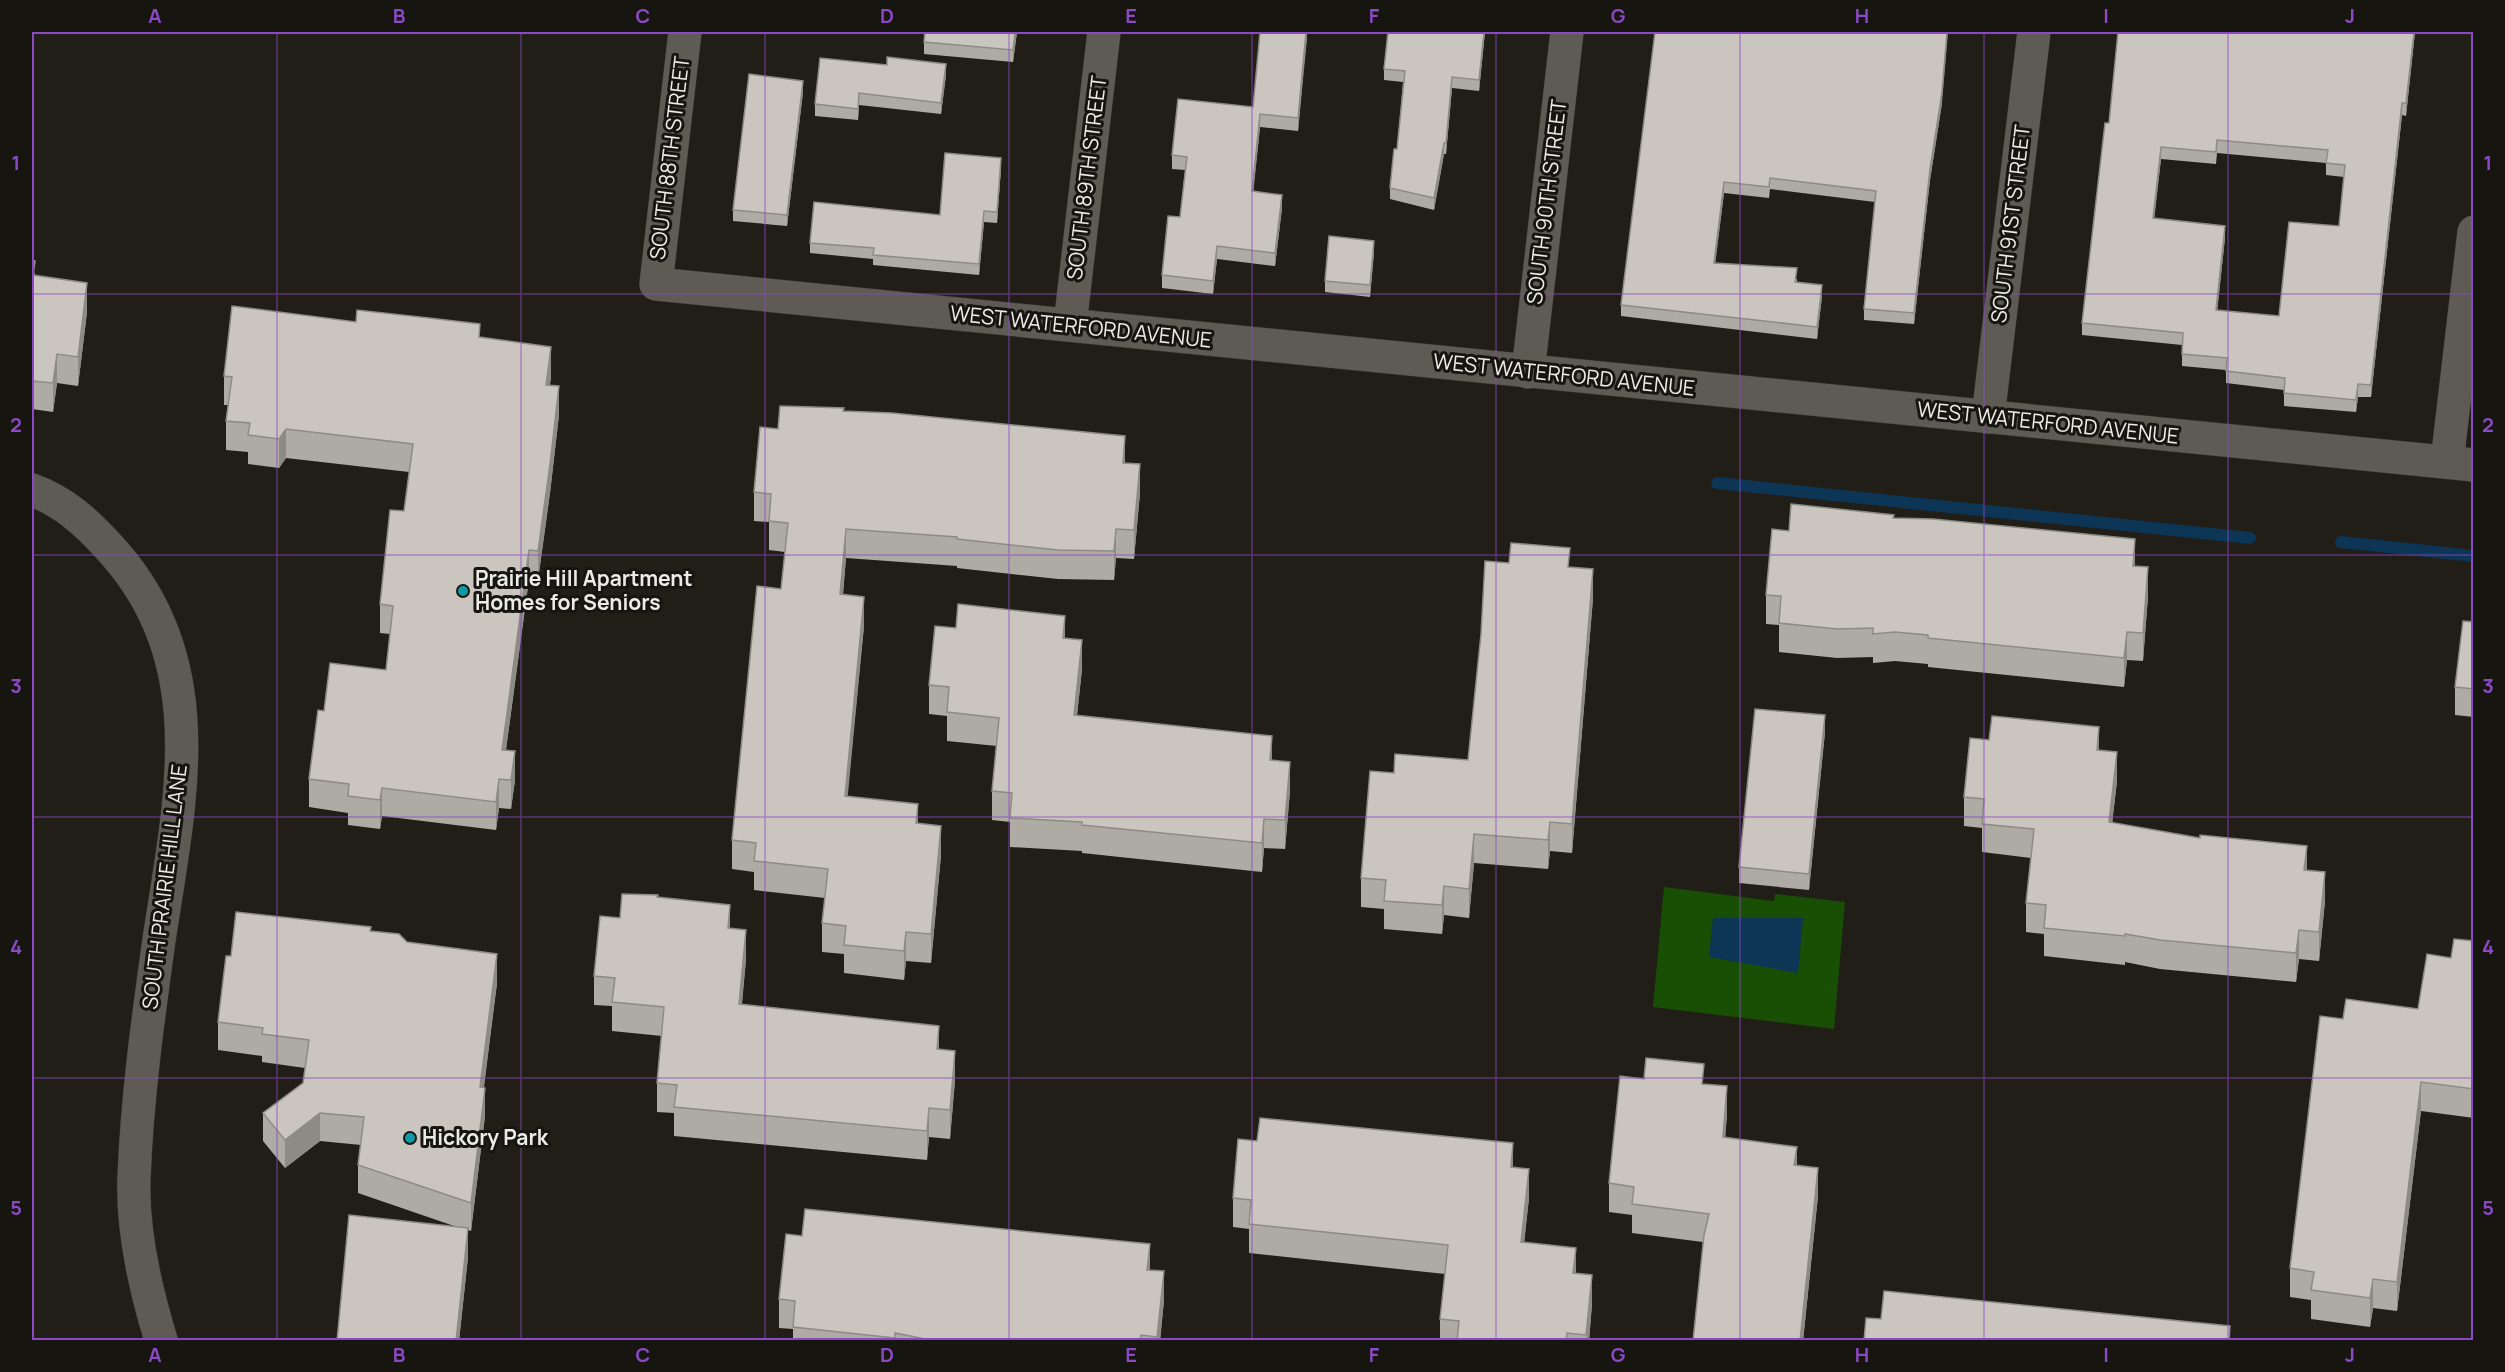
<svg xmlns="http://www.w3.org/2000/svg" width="2505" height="1372" font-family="Manrope,sans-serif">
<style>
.garden{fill:#194f05}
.water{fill:#0d3555}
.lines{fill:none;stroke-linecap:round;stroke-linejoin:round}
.stream{stroke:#0d3555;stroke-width:12}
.street-casing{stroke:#3c3a36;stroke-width:34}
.street{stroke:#5e5b55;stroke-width:33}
.wall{fill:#aeaaa4;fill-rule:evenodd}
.shaded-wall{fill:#8d8b86}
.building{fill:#cac6bf;stroke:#8d8b86;stroke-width:1.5;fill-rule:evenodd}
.grid{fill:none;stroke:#8c49c5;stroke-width:1.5;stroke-opacity:0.55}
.culture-dot{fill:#0f9aa8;stroke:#17150f;stroke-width:2}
.labels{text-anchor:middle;stroke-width:6;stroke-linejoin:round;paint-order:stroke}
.street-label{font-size:21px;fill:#edebe8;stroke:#17150f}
.poi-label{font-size:21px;font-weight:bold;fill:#edebe8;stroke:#17150f;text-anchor:start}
.neatline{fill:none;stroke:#8c49c5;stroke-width:2}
.grid-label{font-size:20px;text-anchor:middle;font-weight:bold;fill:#8c49c5}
</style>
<rect width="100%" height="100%" fill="#211e18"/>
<path class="garden" d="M1664,887L1774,901L1775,894L1845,902L1834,1029L1653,1007Z"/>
<path class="water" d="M1713,918H1803L1798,973L1709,957Z"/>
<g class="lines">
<g class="stream">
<path d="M1717,483L2250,538"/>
<path d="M2341,542L2474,556"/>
</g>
<defs>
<g id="street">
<path d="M685,32L656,284L2474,465"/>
<path d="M1070,325L1104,32"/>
<path d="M1528,372L1567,32"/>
<path d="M1988,417L2034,32"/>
<path d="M2447,462L2474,232"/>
<path d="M32,490C63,501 86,522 108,546C215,660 180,801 159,940C148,1019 137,1098 134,1178C132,1229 146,1291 161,1340"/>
</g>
</defs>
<use href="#street" class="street-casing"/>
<use href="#street" class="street"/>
</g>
<g class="wall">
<path d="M1017,32L1013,62L924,54V42Z"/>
<path d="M1307,32L1298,131L1260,127L1253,192L1282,208L1275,266L1217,259L1213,294L1162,288V275L1180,217L1185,170L1172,169V155L1253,107Z"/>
<path d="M1388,32H1485L1479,91L1452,88L1446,154H1444L1434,210L1390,199V188L1397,149L1403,82L1384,80V69Z"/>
<path d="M1655,32L1942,103L1930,180L1914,324L1864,320V309L1875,202L1770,189L1769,198L1724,193L1715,263L1797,279V282L1822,296L1817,339L1621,316V305Z"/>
<path d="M2415,32L2406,116L2402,115L2371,397H2358L2356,412L2284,406V390L2226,383V370L2182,366V345L2082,335V323L2109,123ZM2217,153L2326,163V175L2344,177L2339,226L2279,316L2217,311L2225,238L2154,218L2161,159L2216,164Z"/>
<path d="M887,65L946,75L941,114L859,105L858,120L815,116V104Z"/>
<path d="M803,92L787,226L733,221V210Z"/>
<path d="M1001,168L997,223L984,222L979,275L873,265V259L810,253V243L940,215Z"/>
<path d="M1374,252L1370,297L1325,292V281Z"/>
<path d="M32,260L35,276L87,312L78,386L57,383L53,412L32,409Z"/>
<path d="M480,337L551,376L550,385L559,415L550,493L538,580L529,579L506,750L515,780L511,809L499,808L496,830L382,816L380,829L348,825V813L309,807V779L324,711L386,670L390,634L380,633V604L404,511L409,472L286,458L279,468L248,464V452L226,450V421L228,405H224V376Z"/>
<path d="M844,411L1125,463L1140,493L1134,559L1116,558L1114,580L1058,579L957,568V566L846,558L843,595L864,626L847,796L918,823L941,855L931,963L906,961L904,980L844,973V954L822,952V923L825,898L754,890V872L732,869V840L781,589L785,552L769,550V522L754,521V492L778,429Z"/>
<path d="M1894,518L2135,566L2148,596L2143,661L2127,660L2124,687L1928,667V664L1895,661L1873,663V657L1837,658L1779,652V625L1766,624V595L1789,531Z"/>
<path d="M1509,563L1570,567L1593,598L1572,853L1550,851L1548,869L1474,863L1469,918L1444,915L1442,934L1384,929V909L1361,907V878L1394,773L1468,760Z"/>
<path d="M2474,622V717L2455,715V687Z"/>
<path d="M1065,639L1082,669L1077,715L1272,761L1290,791L1285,849L1264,848L1262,872L1082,853V851L1010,847V822L992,820V791L997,746L947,741V716L929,714V685Z"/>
<path d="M1825,732L1809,890L1739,883V867Z"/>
<path d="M2099,750L2117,781L2112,823L2307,871L2325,901L2319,961L2299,959L2296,982L2160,969L2125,962V965L2044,956V934L2026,932V903L2031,858L1982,852V828L1964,826V797Z"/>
<path d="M658,897L730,928L746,959L742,1004L939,1049L955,1080L950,1139L929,1137L927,1160L674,1136V1113L657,1112V1083L662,1036L612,1031V1006L594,1005V976L620,918Z"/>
<path d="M371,931L407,942L497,983L484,1087L485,1116L471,1231L468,1230V1257L459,1341H337L457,1227L358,1193V1165L361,1145L320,1141L285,1168L263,1141V1113L303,1083L305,1068L262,1062V1056L218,1050V1022L231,956Z"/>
<path d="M2474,941V1118L2421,1111L2397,1311L2373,1308L2370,1327L2311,1319V1300L2290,1297V1268L2343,1019L2418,1009L2451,958Z"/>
<path d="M1644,1079L1704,1084L1727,1115L1725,1137L1797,1165L1818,1196L1803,1341H1693L1703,1242L1632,1233V1215L1609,1212V1183Z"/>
<path d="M1513,1167L1529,1198L1524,1243L1576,1274L1592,1304L1589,1341H1440V1319L1445,1274L1249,1253V1229L1233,1227V1198Z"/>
<path d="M802,1236L1150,1270L1164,1300L1160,1341H793V1329L779,1328V1299Z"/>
</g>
<g class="shaded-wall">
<path d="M1015,32H1017L1013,62V50Z"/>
<path d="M1306,32L1307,39L1298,131V118Z"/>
<path d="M1484,32H1485L1479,91V80Z"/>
<path d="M1947,32H1948L1942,103L1930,180L1914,324V313L1930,169Z"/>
<path d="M2414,32H2415L2406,116V103Z"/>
<path d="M946,64V75L941,114V103Z"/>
<path d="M1452,77V88L1446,154V143Z"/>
<path d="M803,81V92L787,226V215Z"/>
<path d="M859,93V105L858,120V109Z"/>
<path d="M2402,103V115L2371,397V385Z"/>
<path d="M1260,114V127L1252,205V191Z"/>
<path d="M1444,143V154L1434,210V198Z"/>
<path d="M2161,147V159L2153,231V218Z"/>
<path d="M1001,158V168L997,223V212Z"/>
<path d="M1724,182V193L1714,274V263Z"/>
<path d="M1282,195V208L1275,266V253Z"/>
<path d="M984,211V222L979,275V264Z"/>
<path d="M2225,226V238L2216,323V310Z"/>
<path d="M1374,241V252L1370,297V285Z"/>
<path d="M1217,246V259L1213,294V281Z"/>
<path d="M87,283V312L78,386V357Z"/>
<path d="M1822,285V296L1817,339V327Z"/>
<path d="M551,347V376L546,413V385Z"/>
<path d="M57,354V383L53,412V383Z"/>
<path d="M2358,384V397L2356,412V400Z"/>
<path d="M559,386V415L550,493L538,580V551Z"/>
<path d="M286,429V458L279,468V439Z"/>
<path d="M1125,436V465L1123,463Z"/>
<path d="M1140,464V493L1134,559V530Z"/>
<path d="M846,529V558L840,623V594Z"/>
<path d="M1116,529V558L1114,580V551Z"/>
<path d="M2135,539V568L2133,566Z"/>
<path d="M529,550V579L502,778V750Z"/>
<path d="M2148,567V596L2143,661V633Z"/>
<path d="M1593,569V598L1572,853V824Z"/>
<path d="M864,597V626L845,825V796Z"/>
<path d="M1065,616V644L1063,638Z"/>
<path d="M2127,632V660L2124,687V658Z"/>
<path d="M1082,640V669L1074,744V715Z"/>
<path d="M1825,715V732L1809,890V874Z"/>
<path d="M2099,727V756L2097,750Z"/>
<path d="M1272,736V765L1270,760Z"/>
<path d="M515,751V780L511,809V780Z"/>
<path d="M2117,752V781L2109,851V822Z"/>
<path d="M1290,762V791L1285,849V820Z"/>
<path d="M499,779V808L496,830V802Z"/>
<path d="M382,788V816L380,829V800Z"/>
<path d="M918,804V832L916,823Z"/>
<path d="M1264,819V848L1262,872V843Z"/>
<path d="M1550,822V851L1548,869V840Z"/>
<path d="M941,826V855L931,963V934Z"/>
<path d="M1474,834V863L1469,918V889Z"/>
<path d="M2307,846V875L2304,870Z"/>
<path d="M2325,872V901L2319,961V932Z"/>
<path d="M1444,886V915L1442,934V905Z"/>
<path d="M730,905V934L728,928Z"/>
<path d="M746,930V959L739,1033V1004Z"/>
<path d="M2299,930V959L2296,982V953Z"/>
<path d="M906,932V961L904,980V951Z"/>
<path d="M497,954V983L480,1115V1087Z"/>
<path d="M939,1026V1055L937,1049Z"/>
<path d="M955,1051V1080L950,1139V1110Z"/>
<path d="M2421,1082V1111L2397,1311V1282Z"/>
<path d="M1727,1086V1115L1723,1166V1137Z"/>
<path d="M485,1088V1116L471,1231V1203Z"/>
<path d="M929,1108V1137L927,1160V1131Z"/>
<path d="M320,1113V1141L285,1168V1140Z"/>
<path d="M1513,1143V1171L1511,1167Z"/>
<path d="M1797,1147V1176L1794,1165Z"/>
<path d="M1818,1168V1196L1803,1341H1800Z"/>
<path d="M1529,1169V1198L1521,1271V1242Z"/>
<path d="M468,1228V1257L459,1341H456Z"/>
<path d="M1150,1244V1273L1147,1270Z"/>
<path d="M1576,1248V1277L1573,1273Z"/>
<path d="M1164,1271V1300L1160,1341H1157Z"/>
<path d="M1592,1275V1304L1589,1341H1586Z"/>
<path d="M2373,1279V1308L2370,1327V1298Z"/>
</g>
<g class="building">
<path d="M925,32H1015L1013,50L924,42Z"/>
<path d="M1260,32H1306L1298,118L1260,114L1252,191L1282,195L1275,253L1217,246L1213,281L1162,275L1168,216L1180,217L1187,157L1172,155L1178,99L1253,107Z"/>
<path d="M1388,32H1484L1479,80L1452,77L1446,143H1444L1434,198L1390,188L1394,149H1397L1405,71L1384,69Z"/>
<path d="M1655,32H1947L1942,92L1930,169L1914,313L1864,309L1876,191L1770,178L1769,187L1724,182L1714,263L1797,268L1795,282L1822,285L1817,327L1621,305Z"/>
<path d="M2118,32H2414L2406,103H2402L2371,385L2358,384L2356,400L2284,393L2285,378L2226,371L2227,358L2182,354L2183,333L2082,323L2105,123H2109ZM2217,140L2328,150L2326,163L2345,165L2339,226L2289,222L2279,316L2216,310L2225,226L2153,218L2161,147L2216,152Z"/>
<path d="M887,57L946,64L941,103L859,93L858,109L815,104L820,58L887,65Z"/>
<path d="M749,74L803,81L787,215L733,210Z"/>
<path d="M945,153L1001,158L997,212L984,211L979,264L873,255L874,248L810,243L814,202L940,215Z"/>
<path d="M1329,236L1374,241L1370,285L1325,281Z"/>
<path d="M32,260L35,261L33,275L87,283L78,357L57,354L53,383L32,381Z"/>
<path d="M232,306L356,322L357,310L429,318L480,324L479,337L551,347L546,385L559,386L550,464L538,551L529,550L502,750L515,751L511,780L499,779L496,802L382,788L380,800L348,796L349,784L309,779L318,710L324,711L330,663L386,670L393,606L380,604L390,510L404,511L413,444L286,429L279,439L248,435L250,423L226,421L232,377L224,376Z"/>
<path d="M780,406L844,408L843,411L892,413L1125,436L1123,463L1140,464L1134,530L1116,529L1114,551L1058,550L957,539V537L846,529L840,594L864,597L845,796L918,804L916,823L941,826L931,934L906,932L904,951L844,945L846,926L822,923L828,869L754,861L756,843L732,840L757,586L781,589L788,523L769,521L771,494L754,492L760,427L778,429Z"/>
<path d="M1791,504L1894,515L1893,518L1933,519L2135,539L2133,566L2148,567L2143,633L2127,632L2124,658L1928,638V635L1895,632L1873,634V628L1837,629L1779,623L1781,596L1766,595L1772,529L1789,531Z"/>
<path d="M1511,543L1570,548L1568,567L1593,569L1572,824L1550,822L1548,840L1474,834L1469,889L1444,886L1442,905L1384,901L1386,880L1361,878L1370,771L1394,773L1395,754L1468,760L1481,634L1485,561L1509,563Z"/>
<path d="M958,604L1065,616L1063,638L1082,640L1074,715L1272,736L1270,760L1290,762L1285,820L1264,819L1262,843L1082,825V822L1010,818L1012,793L992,791L999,718L947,712L949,687L929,685L935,626L956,628Z"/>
<path d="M2463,621L2474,622V689L2455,687Z"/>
<path d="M1755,709L1825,715L1809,874L1739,867Z"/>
<path d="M1992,716L2099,727L2097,750L2117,752L2109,822L2200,838V835L2307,846L2304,870L2325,872L2319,932L2299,930L2296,953L2160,940L2125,934V936L2044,928L2046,905L2026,903L2034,829L1982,824L1984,799L1964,797L1970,738L1989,740Z"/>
<path d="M622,894L658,895L657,897L730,905L728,928L746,930L739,1004L939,1026L937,1049L955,1051L950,1110L929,1108L927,1131L674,1107L677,1085L657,1083L664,1007L612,1002L615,978L594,976L600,916L620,918Z"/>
<path d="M236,912L371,927L370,931L399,934L407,942L497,954L480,1087L485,1088L471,1203L358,1165L364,1117L320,1113L285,1140L263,1113L303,1083L309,1040L262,1034L263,1028L218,1022L226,956H231Z"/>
<path d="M2454,939L2474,941V1089L2421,1082L2397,1282L2373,1279L2370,1298L2311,1290L2314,1272L2290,1268L2320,1016L2343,1019L2346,999L2418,1009L2427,954L2451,958Z"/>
<path d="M1646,1058L1704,1064L1702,1084L1727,1086L1723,1137L1797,1147L1794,1165L1818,1168L1800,1341H1693L1704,1235L1709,1214L1632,1204L1634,1187L1609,1183L1620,1076L1644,1079Z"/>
<path d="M1260,1118L1513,1143L1511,1167L1529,1169L1521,1242L1576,1248L1573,1273L1592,1275L1586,1335L1567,1333L1566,1341H1457L1459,1321L1440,1319L1448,1245L1249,1224L1251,1200L1233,1198L1238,1139L1257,1141Z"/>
<path d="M805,1209L1150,1244L1147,1270L1164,1271L1157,1337L1141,1335L1140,1341H935L895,1333V1338L793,1327L795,1301L779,1299L786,1234L802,1236Z"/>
<path d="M349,1215L468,1228L456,1341H337Z"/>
<path d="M1884,1291L2230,1326L2229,1341H1864L1866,1318L1881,1319Z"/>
</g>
<path class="grid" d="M277,32V1340M521,32V1340M765,32V1340M1009,32V1340M1252,32V1340M1496,32V1340M1740,32V1340M1984,32V1340M2228,32V1340M32,294H2474M32,555H2474M32,817H2474M32,1078H2474"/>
<g class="culture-dot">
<circle cx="463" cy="591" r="6"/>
<circle cx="410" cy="1138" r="6"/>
</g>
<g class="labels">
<g class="street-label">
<text transform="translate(670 158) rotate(-83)" y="7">SOUTH 88TH STREET</text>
<text transform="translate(1087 178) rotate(-83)" y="7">SOUTH 89TH STREET</text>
<text transform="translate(1547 202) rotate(-83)" y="7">SOUTH 90TH STREET</text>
<text transform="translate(2011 224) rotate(-83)" y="7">SOUTH 91ST STREET</text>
<text transform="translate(1081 327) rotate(6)" y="7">WEST WATERFORD AVENUE</text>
<text transform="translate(1564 375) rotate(6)" y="7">WEST WATERFORD AVENUE</text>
<text transform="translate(2048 423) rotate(6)" y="7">WEST WATERFORD AVENUE</text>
<text transform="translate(165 887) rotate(-83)" y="7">SOUTH PRAIRIE HILL LANE</text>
</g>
<g class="poi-label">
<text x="475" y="586">Prairie Hill Apartment<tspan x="475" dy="24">Homes for Seniors</tspan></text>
<text x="422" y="1145">Hickory Park</text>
</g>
</g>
<rect width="2505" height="1372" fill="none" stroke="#17150f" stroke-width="66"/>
<rect x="33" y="33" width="2439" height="1306" class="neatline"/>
<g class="grid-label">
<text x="155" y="23">A</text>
<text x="399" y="23">B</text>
<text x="643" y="23">C</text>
<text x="887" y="23">D</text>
<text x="1131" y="23">E</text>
<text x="1374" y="23">F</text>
<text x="1618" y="23">G</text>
<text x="1862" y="23">H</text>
<text x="2106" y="23">I</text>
<text x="2350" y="23">J</text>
<text x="16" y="170">1</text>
<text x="2488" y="170">1</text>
<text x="16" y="432">2</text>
<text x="2488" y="432">2</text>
<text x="16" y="693">3</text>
<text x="2488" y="693">3</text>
<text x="16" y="954">4</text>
<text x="2488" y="954">4</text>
<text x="16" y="1215">5</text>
<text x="2488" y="1215">5</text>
<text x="155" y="1362">A</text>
<text x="399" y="1362">B</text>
<text x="643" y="1362">C</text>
<text x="887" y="1362">D</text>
<text x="1131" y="1362">E</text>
<text x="1374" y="1362">F</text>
<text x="1618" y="1362">G</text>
<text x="1862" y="1362">H</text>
<text x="2106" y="1362">I</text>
<text x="2350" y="1362">J</text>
</g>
</svg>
